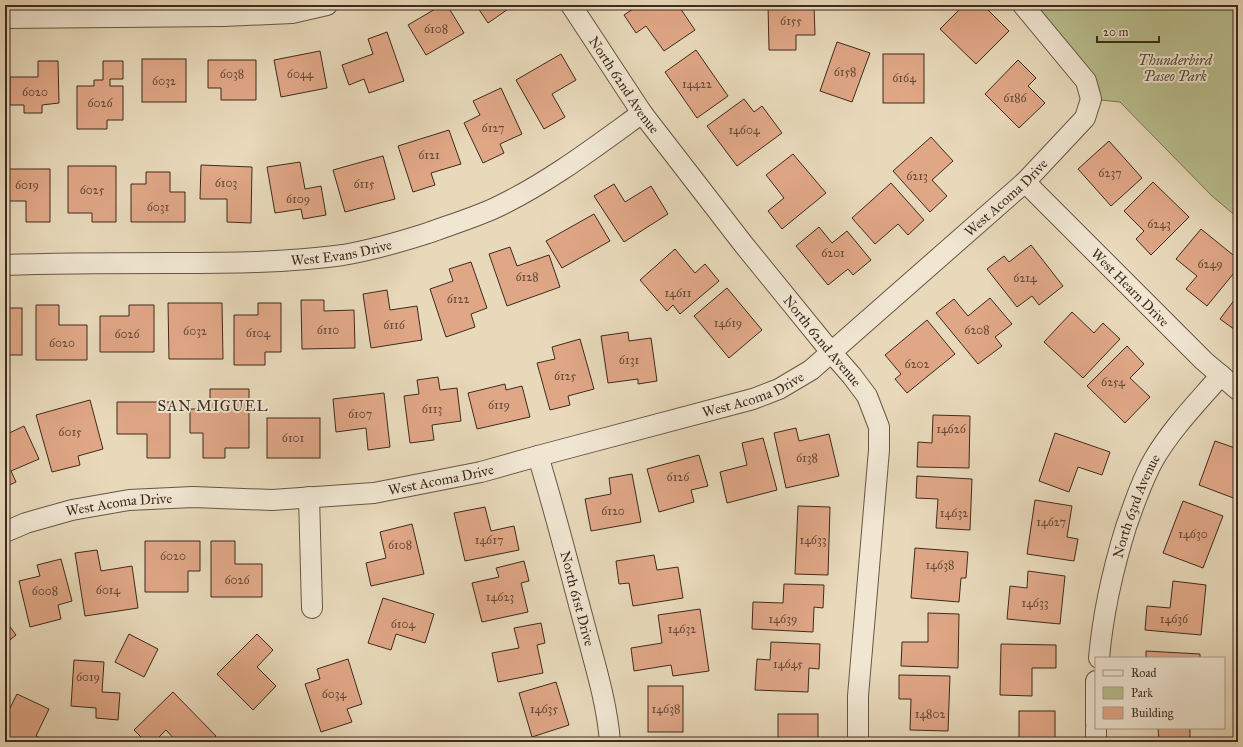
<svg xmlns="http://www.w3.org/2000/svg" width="1243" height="747" font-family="'IM FELL Great Primer',serif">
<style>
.green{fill:#b9be8d;stroke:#7c7455}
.building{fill:#e0a787;stroke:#3e2b1d}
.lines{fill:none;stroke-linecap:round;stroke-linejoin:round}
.minor-casing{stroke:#685644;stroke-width:22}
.minor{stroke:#f0e6d2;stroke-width:20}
.labels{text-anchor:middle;stroke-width:4;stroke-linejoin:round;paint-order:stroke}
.number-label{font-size:12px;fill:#664a38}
.park-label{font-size:14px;font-style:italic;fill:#574833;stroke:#f0e6d2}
.street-label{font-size:14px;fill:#3e2b1d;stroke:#f0e6d2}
.neighbourhood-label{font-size:15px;letter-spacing:1px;fill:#3e2b1d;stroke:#f0e6d2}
</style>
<rect width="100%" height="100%" fill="#e8d9ba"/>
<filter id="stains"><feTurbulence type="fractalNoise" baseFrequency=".005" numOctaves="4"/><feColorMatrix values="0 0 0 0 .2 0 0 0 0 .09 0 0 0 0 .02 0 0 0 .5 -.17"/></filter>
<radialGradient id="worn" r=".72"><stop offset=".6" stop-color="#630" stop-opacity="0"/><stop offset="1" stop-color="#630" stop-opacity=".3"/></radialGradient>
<path class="green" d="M1023,5H1238V218L1212,196L1120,102L1091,99Z"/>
<g class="building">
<path d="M442,5H447L464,33L426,55L408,25Z"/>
<path d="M476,5H514L488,23Z"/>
<path d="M639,5H678L695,30L664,51L646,26L636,33L624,15Z"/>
<path d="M768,5H824V6H814L815,35H796V50H769Z"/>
<path d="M964,5H983L1009,31L976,64L940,29Z"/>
<path d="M387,32L404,81L369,93L364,79L349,85L342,65L373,54L368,39Z"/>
<path d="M837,42L870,53L852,102L820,91Z"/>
<path d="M696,50L728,96L697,118L665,72Z"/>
<path d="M320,51L327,88L281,97L274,60Z"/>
<path d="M561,54L576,80L552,94L565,117L544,129L516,80Z"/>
<rect x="883" y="54" width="41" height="49"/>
<rect x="142" y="59" width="44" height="43"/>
<path d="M208,60H256V100H221V88H208Z"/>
<path d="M1018,60L1036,78L1028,86L1045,103L1019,128L985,94Z"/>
<path d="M38,61H58L59,103L42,105V113H24V105H10V77H38Z"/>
<path d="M103,61H123V79H110V86H123V120H107V129H77V86H94V80H103Z"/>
<path d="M501,88L522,134L500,144L504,153L483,163L464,123L480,115L473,101Z"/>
<path d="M744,99L754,112L762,106L782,133L737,166L707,126Z"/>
<path d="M449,130L461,164L431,173L435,185L413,192L398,146Z"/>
<path d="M931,137L953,161L932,180L947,196L930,212L893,171Z"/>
<path d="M1109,141L1142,178L1111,206L1078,169Z"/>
<path d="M793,154L826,193L782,229L768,211L784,198L766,175Z"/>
<path d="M383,156L395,199L345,212L333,170Z"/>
<path d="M300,162L305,189L321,186L326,215L303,219L301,209L275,213L267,167Z"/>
<path d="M201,165L252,167L251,223L227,222V199H200Z"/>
<path d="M68,166H116V222H92V213H68Z"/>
<path d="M5,169H50V222H26V201H5Z"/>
<path d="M146,172H170V192H185V222H131V184H146Z"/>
<path d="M1153,182L1189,217L1151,255L1136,239L1144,231L1124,211Z"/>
<path d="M891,183L924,220L908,235L898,224L875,244L852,218Z"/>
<path d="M614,184L625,202L651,186L668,214L624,242L594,196Z"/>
<path d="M594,214L610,241L562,268L546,241Z"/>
<path d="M819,227L832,243L847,231L871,260L853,275L848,269L828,285L796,246Z"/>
<path d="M1201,229L1238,259V268L1207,306L1186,289L1197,276L1176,259Z"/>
<path d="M1031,245L1063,286L1039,305L1032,296L1017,307L987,269L1004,256L1009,262Z"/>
<path d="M510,247L517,266L549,255L560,287L507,306L489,254Z"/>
<path d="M675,249L695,273L705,264L719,281L680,314L673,305L667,311L640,280Z"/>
<path d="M471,262L487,308L471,314L475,327L446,337L430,289L453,281L449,269Z"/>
<path d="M727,288L762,330L729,358L694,316Z"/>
<path d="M387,290L390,310L417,306L422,340L371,348L363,294Z"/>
<path d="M1238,295V332L1220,319Z"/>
<path d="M990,298L1012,324L995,337L1002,346L978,364L936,313L954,299L968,316Z"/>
<path d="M301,300H324V311L354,310L355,348L302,349Z"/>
<path d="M168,303H222L223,359H169Z"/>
<path d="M258,303H281V352H265V365H234V315H258Z"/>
<path d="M36,305H59V325H87V360H36Z"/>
<path d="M129,305H154V352H100V316H129Z"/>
<rect x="5" y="308" width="17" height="47"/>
<path d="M1072,312L1094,333L1103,323L1120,339L1083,378L1044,342Z"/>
<path d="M927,320L955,354L907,393L895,379L901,374L885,355Z"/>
<path d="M628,332L629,341L651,338L657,381L638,384V379L608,383L601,336Z"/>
<path d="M580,339L594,389L568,396L570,405L550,410L537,363L555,359L552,347Z"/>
<path d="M1127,346L1144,364L1130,378L1150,397L1125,423L1087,386Z"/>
<path d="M438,377L440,390L457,388L461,421L432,425L434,440L410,443L404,396L419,394L417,380Z"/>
<path d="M505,384L506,390L522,386L530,417L477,429L468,393Z"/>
<path d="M210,389H249V448H225V458H203V433H190V409H210Z"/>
<path d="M384,393L390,447L368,450L366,428L336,432L333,399Z"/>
<path d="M90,400L103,449L78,456L80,465L52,472L36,415Z"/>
<path d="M117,402H170V458H147V434H117Z"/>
<path d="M933,415L970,416L969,468L917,467L918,442L932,443Z"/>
<rect x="267" y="418" width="53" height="40"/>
<path d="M24,426L39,459L11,471L16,482L5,487V435Z"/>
<path d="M796,428L799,441L829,434L839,476L786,488L774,433Z"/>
<path d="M1055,433L1110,452L1102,475L1078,467L1069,492L1039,481Z"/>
<path d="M763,438L777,490L727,503L720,472L747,465L742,443Z"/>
<path d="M1215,441L1238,449V495L1236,499L1199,485Z"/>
<path d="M699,455L708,486L691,490L694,502L659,512L647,469Z"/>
<path d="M632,474L641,522L591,531L585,499L611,494L609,478Z"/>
<path d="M917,476L972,479L970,530L936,528L938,499L916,498Z"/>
<path d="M1035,500L1072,506L1067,537L1078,539L1074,561L1027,554Z"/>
<path d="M1183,501L1223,516L1203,568L1163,553Z"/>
<path d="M798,506L830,507L828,575L795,574Z"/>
<path d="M485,507L491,531L514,526L519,550L465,561L454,513Z"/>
<path d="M412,524L424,574L371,586L366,563L386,558L380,532Z"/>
<path d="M145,541H200V571H188V592H145Z"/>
<path d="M211,541H235V564H262V597H211Z"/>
<path d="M915,548L968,552L966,578H961L959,602L911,598Z"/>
<path d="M97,550L101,571L132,566L138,608L85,616L75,553Z"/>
<path d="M654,555L657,570L678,567L683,598L633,606L629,583L619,584L616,561Z"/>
<path d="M61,559L72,601L58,605L61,619L30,627L19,581L40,576L37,565Z"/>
<path d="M524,561L529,581L521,583L528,612L482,622L472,583L499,577L496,568Z"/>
<path d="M1028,571L1065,576L1060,624L1007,619L1010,586L1027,588Z"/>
<path d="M1173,581L1206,585L1201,635L1145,630L1147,606L1170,608Z"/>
<path d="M784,584L824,585L823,608L814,607L813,632L752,629L753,602L783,603Z"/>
<path d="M383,598L434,614L425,643L396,634L391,650L368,643Z"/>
<path d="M700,609L709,671L673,676L671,665L634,671L631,648L662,643L658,615Z"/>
<path d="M928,613L959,614L958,668L901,666L902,642H928Z"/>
<path d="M5,620L16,635L5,644Z"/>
<path d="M541,623L545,643L537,645L543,673L498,682L492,653L519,648L514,628Z"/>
<path d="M129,634L158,649L144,677L115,662Z"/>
<path d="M257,634L273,650L257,667L276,686L253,710L217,674Z"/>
<path d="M771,642L820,644L819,669L809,668L808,692L755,690L757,659L770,660Z"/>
<path d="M1001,644L1056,645V668H1032V696L1000,695Z"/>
<path d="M1146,651L1200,654V658H1146Z"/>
<path d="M348,659L362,704L347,709L352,722L321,732L305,684L320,679L317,669Z"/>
<path d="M74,660L104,662L102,692L120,693L118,720L96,718V708L71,706Z"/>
<path d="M899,675L950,676L948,731L910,730L911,699H899Z"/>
<path d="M556,682L569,725L532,737L519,693Z"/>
<rect x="648" y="686" width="35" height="46"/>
<path d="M173,692L216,736L210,742H177L166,730L154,742H146L134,730Z"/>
<path d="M17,694L49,709L36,736L47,741L46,742H5V710L8,712Z"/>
<rect x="1019" y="711" width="36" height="31"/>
<rect x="778" y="714" width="40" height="28"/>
<path d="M1158,728H1190V742H1159Z"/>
</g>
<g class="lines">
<defs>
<g id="minor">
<path id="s1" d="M571,5L642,113L744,245L831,352L852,376L867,396L879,427V450L858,696V742"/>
<path d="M5,18L224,16L292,13L327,5"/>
<path id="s2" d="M1025,182L1204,361L1238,390"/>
<path id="s3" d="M5,265C60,263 115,263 171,263C228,263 286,263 343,255C372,250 400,242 428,233C450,225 473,218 495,208C548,183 595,147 642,113"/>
<path id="s4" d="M538,456C555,511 569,567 584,623C594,662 607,702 610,742"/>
<path d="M309,497L312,608"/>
<path id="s5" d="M5,532L26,523L72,510L129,500L193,497L272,500L374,493L481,472L538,456L753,399L779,389L811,370L1025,182L1085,118L1091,99L1086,81L1023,5"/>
<path id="s6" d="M1099,658C1103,613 1113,569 1126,527C1134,504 1142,480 1154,459C1172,428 1198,402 1221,375"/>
<path d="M1096,681V723"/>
<path d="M1096,728V742"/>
</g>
</defs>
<use href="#minor" class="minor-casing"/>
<use href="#minor" class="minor"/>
</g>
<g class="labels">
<g class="number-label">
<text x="791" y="25">6155</text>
<text x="436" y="33">6108</text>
<text x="845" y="76">6158</text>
<text x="232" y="78">6038</text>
<text x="300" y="78">6044</text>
<text x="904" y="82">6164</text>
<text x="164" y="85">6032</text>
<text x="697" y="88">14422</text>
<text x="35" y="96">6020</text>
<text x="1015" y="102">6186</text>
<text x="100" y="107">6026</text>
<text x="493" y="132">6127</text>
<text x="744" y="134">14604</text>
<text x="429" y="159">6121</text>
<text x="1110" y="177">6237</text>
<text x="917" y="180">6213</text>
<text x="226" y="187">6103</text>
<text x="364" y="188">6115</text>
<text x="27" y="189">6019</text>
<text x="92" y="194">6025</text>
<text x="298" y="203">6109</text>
<text x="158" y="211">6031</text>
<text x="1159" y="228">6243</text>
<text x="833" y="257">6201</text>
<text x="1210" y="268">6249</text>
<text x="527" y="281">6128</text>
<text x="1025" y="282">6214</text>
<text x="678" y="297">14611</text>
<text x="458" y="303">6122</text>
<text x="728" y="327">14619</text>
<text x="394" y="329">6116</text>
<text x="328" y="334">6110</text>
<text x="977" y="334">6208</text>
<text x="195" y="335">6032</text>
<text x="258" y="337">6104</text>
<text x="127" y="338">6026</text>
<text x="62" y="347">6020</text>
<text x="629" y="364">6131</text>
<text x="917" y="368">6202</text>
<text x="565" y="380">6125</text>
<text x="1113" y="386">6254</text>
<text x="499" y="409">6119</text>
<text x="432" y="413">6113</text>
<text x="360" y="418">6107</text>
<text x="951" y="433">14626</text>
<text x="70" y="436">6015</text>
<text x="293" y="442">6101</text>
<text x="807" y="462">6138</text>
<text x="678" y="481">6126</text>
<text x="613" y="515">6120</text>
<text x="954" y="517">14632</text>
<text x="1051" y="526">14627</text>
<text x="1193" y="538">14630</text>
<text x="489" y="544">14617</text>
<text x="813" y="544">14633</text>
<text x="400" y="549">6108</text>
<text x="173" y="560">6020</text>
<text x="940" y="569">14638</text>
<text x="237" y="584">6026</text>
<text x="108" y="594">6014</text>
<text x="45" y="595">6008</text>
<text x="500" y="601">14623</text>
<text x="1035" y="607">14633</text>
<text x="783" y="623">14639</text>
<text x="1174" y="623">14636</text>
<text x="403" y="628">6104</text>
<text x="682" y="633">14632</text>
<text x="788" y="668">14645</text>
<text x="88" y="681">6019</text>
<text x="334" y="698">6034</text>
<text x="544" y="713">14635</text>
<text x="666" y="713">14638</text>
<text x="930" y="718">14802</text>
</g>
<g class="park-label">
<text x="1175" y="65">Thunderbird<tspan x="1175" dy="16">Paseo Park</tspan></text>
</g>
<g class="street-label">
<text dy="5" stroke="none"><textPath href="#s1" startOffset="96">North 62nd Avenue</textPath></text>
<text dy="5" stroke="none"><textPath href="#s5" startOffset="1090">West Acoma Drive</textPath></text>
<text dy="5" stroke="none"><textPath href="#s3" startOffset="337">West Evans Drive</textPath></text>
<text dy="5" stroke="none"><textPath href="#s2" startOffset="149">West Hearn Drive</textPath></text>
<text dy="5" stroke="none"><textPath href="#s1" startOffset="420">North 62nd Avenue</textPath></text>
<text dy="5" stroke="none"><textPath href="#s5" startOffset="766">West Acoma Drive</textPath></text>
<text dy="5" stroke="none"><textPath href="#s5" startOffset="442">West Acoma Drive</textPath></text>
<text dy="5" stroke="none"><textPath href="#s5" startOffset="118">West Acoma Drive</textPath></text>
<text dy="5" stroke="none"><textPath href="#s6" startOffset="157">North 63rd Avenue</textPath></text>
<text dy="5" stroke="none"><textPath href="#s4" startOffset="148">North 61st Drive</textPath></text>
</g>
<g class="neighbourhood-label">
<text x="213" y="411">SAN MIGUEL</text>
</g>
</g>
<rect width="1243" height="747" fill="none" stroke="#e8d9ba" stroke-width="20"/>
<rect x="6" y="6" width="1231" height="735" fill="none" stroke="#3e2b1d" stroke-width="2"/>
<rect x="10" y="10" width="1223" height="727" fill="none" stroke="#3e2b1d"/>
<rect x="1095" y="657" width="130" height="72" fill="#f0e6d2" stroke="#a99b8a"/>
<rect x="1103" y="670" width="20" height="6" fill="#f0e6d2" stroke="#a99b8a"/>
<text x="1131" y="677" font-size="12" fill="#3e2b1d">Road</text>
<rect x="1103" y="687" width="20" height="12" fill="#b9be8d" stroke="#a99b8a"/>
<text x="1131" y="697" font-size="12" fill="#3e2b1d">Park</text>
<rect x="1103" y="707" width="20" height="12" fill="#e0a787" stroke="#a99b8a"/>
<text x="1131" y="717" font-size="12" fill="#3e2b1d">Building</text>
<path d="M1097 36v6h62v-6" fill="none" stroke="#3e2b1d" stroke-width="2"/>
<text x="1103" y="36" font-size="12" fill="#3e2b1d" stroke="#f0e6d2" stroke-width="3" paint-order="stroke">20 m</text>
<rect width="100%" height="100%" filter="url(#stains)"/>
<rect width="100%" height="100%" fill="url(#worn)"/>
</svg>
